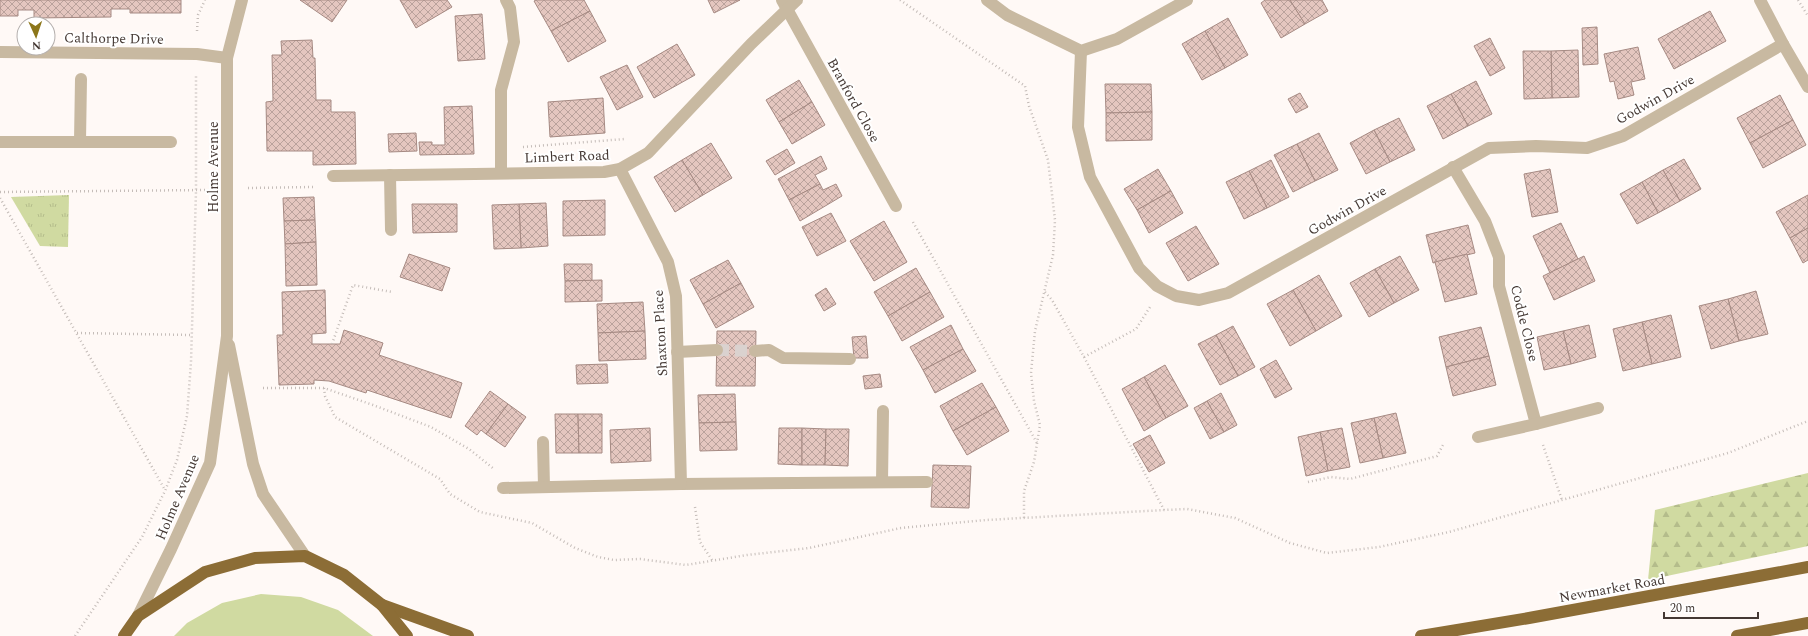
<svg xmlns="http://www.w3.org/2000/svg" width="1808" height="636" font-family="Spectral,serif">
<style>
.grass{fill:#d0daa1}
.forest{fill:url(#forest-firs)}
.park{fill:url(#park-tufts)}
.building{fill:url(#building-cross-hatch);stroke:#a68a83}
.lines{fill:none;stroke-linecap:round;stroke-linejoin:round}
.minor-tunnel{stroke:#dad2cf;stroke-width:12;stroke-dasharray:12 6;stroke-linecap:butt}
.path{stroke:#c5bdb9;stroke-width:2.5;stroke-dasharray:1 3;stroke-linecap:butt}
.minor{stroke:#c8b9a1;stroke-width:12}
.highway{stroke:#8c6d36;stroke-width:12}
.labels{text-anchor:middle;stroke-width:4;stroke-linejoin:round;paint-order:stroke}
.street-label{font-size:14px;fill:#443833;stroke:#fff}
</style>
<defs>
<pattern id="forest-firs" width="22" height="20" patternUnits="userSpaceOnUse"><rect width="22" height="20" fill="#d0daa1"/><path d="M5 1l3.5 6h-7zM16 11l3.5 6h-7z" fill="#b4bc8b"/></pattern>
<pattern id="park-tufts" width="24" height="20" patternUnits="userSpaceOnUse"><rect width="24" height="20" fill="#d0daa1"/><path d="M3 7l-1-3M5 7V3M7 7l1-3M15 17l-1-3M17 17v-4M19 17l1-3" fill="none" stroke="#b4bc8b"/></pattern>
<pattern id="building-cross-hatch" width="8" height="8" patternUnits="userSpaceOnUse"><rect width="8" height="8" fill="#e4c6bf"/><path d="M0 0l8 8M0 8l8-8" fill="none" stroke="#baa29c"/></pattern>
</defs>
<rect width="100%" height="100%" fill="#fff9f6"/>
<path class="grass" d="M261,594L301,597L338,610L373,636H174L187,623L222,603Z"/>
<path class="forest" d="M1808,473V546L1648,580L1655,510Z"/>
<path class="park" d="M69,195L68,247L40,246L11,197Z"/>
<g class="building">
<path d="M0,0H181V13H130V9H111V17L34,18V10H18V16H0Z"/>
<path d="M300,0H347L332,22Z"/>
<path d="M400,0H447L452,7L416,28Z"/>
<path d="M536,0H584L590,11L551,31L534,1Z"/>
<path d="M708,0H740L714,13Z"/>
<path d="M1265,0H1290L1305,24L1281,38L1261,3Z"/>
<path d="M1290,0H1322L1328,11L1305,24Z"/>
<path d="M590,11L606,41L568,62L551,31Z"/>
<path d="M1710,11L1726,41L1674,69L1658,39Z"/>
<path d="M482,14L485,59L458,61L455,16Z"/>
<path d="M1228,18L1248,55L1225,68L1205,31Z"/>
<path d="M1597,27L1598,64L1583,65L1582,28Z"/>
<path d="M1205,31L1225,68L1202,80L1182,44Z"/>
<path d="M1490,38L1505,68L1490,76L1474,46Z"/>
<path d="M312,40L313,58H315L316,100H331V112H355L356,164L313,165V151H267L266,102L273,101L272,55H282L281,41Z"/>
<path d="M677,44L695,75L654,98L637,67Z"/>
<path d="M1638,47L1645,79L1631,82L1634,95L1618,99L1614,81L1610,82L1604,54Z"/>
<path d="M1578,50L1579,97L1552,98L1551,51Z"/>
<path d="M1523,51H1551L1552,98L1524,99Z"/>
<path d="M627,65L643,97L617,110L600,77Z"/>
<path d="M799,80L812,102L779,122L766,100Z"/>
<path d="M1476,81L1492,114L1468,126L1451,94Z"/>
<path d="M1105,84H1151L1152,112L1106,113Z"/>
<path d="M1300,93L1308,107L1296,113L1288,99Z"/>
<path d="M1451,94L1468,126L1443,139L1427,106Z"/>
<path d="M1780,95L1793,120L1750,143L1737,118Z"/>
<path d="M603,98L605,133L550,137L548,102Z"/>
<path d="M812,102L825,125L792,144L779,122Z"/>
<path d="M472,106L474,154L420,155L419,142H432V145H445L444,107Z"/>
<path d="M1152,112V140L1106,141V113Z"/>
<path d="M1399,118L1415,150L1390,162L1374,130Z"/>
<path d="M1793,120L1806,145L1763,168L1750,143Z"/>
<path d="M1374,130L1390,162L1366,174L1350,143Z"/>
<path d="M416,133L417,151L389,152L388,134Z"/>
<path d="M1319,133L1338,170L1315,181L1297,144Z"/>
<path d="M711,143L732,178L703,195L682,160Z"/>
<path d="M1297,144L1315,181L1293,192L1274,155Z"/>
<path d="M787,149L795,163L775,175L766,161Z"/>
<path d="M821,156L827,169L815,175L820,184L789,200L778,179Z"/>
<path d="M1684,159L1701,189L1680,201L1663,170Z"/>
<path d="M682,160L703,195L675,212L654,177Z"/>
<path d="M1271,160L1289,197L1267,208L1249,171Z"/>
<path d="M1158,169L1171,191L1137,210L1124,189Z"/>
<path d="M1550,169L1558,212L1532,217L1524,174Z"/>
<path d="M1663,170L1680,201L1658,213L1642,182Z"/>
<path d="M1249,171L1267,208L1244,219L1226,182Z"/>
<path d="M1642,182L1658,213L1637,224L1620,194Z"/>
<path d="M820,184L823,190L836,184L842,196L800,221L789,200Z"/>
<path d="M1171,191L1183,213L1149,233L1137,210Z"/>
<path d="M1808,195V228L1790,238L1776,212Z"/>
<path d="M314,197L315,220L284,221L283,198Z"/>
<path d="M605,200V235L563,236V201Z"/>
<path d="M546,203L548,246L521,248L519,204Z"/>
<path d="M412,204H457V232L413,233Z"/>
<path d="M519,204L521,248L494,249L492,205Z"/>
<path d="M831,213L846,241L817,256L802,227Z"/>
<path d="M315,220L316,242L285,244L284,221Z"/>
<path d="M884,221L907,262L874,281L850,241Z"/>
<path d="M1561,223L1578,259L1550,273L1533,236Z"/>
<path d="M1468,225L1475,253L1433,263L1426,235Z"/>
<path d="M1196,226L1219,264L1188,281L1166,243Z"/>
<path d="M1808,228V260L1803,263L1790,238Z"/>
<path d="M316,242L317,285L286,286L285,244Z"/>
<path d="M409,254L450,268L442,291L400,277Z"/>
<path d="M1467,254L1477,294L1445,302L1435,262Z"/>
<path d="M1400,256L1419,290L1394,303L1375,269Z"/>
<path d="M1584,256L1595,281L1554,300L1543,276Z"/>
<path d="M728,260L741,283L703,304L690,280Z"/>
<path d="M564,264H592V281H565Z"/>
<path d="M916,268L930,292L888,316L874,292Z"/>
<path d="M1375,269L1394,303L1369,317L1350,283Z"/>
<path d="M1319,275L1342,316L1316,331L1293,290Z"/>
<path d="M602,280V301L565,302V281Z"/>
<path d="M741,283L754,307L716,328L703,304Z"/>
<path d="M826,288L836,304L824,311L815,295Z"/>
<path d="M325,290L326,333L312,334V344H340L344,330L383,343L379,355L462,383L451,418L367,390L366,393L329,381L314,380V384L279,385L277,335H283L282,292Z"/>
<path d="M1293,290L1316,331L1290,346L1267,304Z"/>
<path d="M1756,291L1768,334L1739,341L1728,299Z"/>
<path d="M930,292L944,317L902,341L888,316Z"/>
<path d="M1728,299L1739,341L1711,349L1699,306Z"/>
<path d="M643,302L645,331L598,333L597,304Z"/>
<path d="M1671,315L1681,357L1652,364L1642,322Z"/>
<path d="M1642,322L1652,364L1623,371L1613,329Z"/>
<path d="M951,325L963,349L923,370L910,347Z"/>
<path d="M1589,325L1596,357L1571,364L1563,331Z"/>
<path d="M1233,326L1255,367L1238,376L1216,335Z"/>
<path d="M1481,327L1489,356L1446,367L1439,337Z"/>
<path d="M645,331L646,359L599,361L598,333Z"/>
<path d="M717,331H756L755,386H716Z"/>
<path d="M1563,331L1571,364L1544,370L1537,337Z"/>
<path d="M1216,335L1238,376L1220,385L1198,344Z"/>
<path d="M866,336L868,358H854L852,337Z"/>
<path d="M963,349L976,371L935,393L923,370Z"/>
<path d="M1489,356L1496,385L1453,396L1446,367Z"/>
<path d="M1276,360L1292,389L1275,398L1260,369Z"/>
<path d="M607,364L608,383L577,384L576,365Z"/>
<path d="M1165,365L1188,406L1166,418L1144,377Z"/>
<path d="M880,374L882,387L865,389L863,376Z"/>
<path d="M1144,377L1166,418L1144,431L1122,389Z"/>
<path d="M982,383L996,407L953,431L940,406Z"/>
<path d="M490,391L508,404L486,434L481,430L477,435L465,426Z"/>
<path d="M1221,393L1237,425L1224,432L1207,401Z"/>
<path d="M735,394L736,422L699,423L698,395Z"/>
<path d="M1207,401L1224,432L1210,439L1194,408Z"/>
<path d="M508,404L526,417L505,447L486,434Z"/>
<path d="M996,407L1009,431L967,455L953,431Z"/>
<path d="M1396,413L1406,453L1383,458L1374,418Z"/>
<path d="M555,414H578L579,453H556Z"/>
<path d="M578,414H602V453H579Z"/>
<path d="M1374,418L1383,458L1360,463L1351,423Z"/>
<path d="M736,422L737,450L700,451L699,423Z"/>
<path d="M650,428L651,461L611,463L610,430Z"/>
<path d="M779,428H802V465L778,464Z"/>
<path d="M802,428L826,429L825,465H802Z"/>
<path d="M1342,428L1350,467L1328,471L1320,432Z"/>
<path d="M826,429H849L848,466L825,465Z"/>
<path d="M1320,432L1328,471L1306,476L1298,437Z"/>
<path d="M1150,435L1165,463L1149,472L1133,444Z"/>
<path d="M933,465L971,466L969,508L931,507Z"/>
</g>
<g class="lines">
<path class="minor-tunnel" d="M717,350L755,351"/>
<g class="path">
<path d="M900,0L1025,86L1029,106L1048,160L1055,220L1053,255L1035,331L1031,373L1034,401L1040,425L1034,462L1024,491V518"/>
<path d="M1798,0L1808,16"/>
<path d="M197,31L198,15L205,0"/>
<path d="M523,147L625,139"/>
<path d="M248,188L313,187"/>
<path d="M0,192L205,190"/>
<path d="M0,198L165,490"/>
<path d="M913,222L1037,443"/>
<path d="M1045,292L1052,300L1084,357L1164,510"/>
<path d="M77,333L192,335"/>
<path d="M332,344L353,285L392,292"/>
<path d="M1084,357L1136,329L1150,307"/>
<path d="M263,388H324L373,405L431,427L469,449L494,469"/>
<path d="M324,388L325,396L335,417L440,479L450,494L480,512L532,523L575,548L598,557L614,560L640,559L686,565L747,555L809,548L901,528L986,520L1164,510L1187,509L1235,518L1290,543L1327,553L1379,547L1449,532L1728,453L1808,421"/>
<path d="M1543,445L1562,500"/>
<path d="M1308,482L1331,477L1350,479L1437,456L1443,445"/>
<path d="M695,507L700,542L712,560"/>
<path d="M75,636L142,537L165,491L177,460L187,416L191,362L196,191V76"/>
</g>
<g class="minor">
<path d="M782,0L896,206"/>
<path d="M987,0L1007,15L1081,51L1117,39L1187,0"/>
<path d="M1783,44L1808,87"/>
<path d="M1081,51L1078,127L1090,177L1139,268L1157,286L1176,296L1199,300L1228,293L1489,148L1536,146L1587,148L1623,136L1783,44L1760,0"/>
<path d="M0,52L197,54L227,58"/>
<path d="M80,141L81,79"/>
<path d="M0,142H171"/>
<path d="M1453,167L1485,221L1499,257V286L1536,424"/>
<path d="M501,173V90L514,42L510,8L506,0"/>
<path d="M390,175L391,230"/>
<path d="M333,176L604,172L620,169L648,153L751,44L797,0"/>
<path d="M229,345L253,464L263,494L305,556"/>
<path d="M755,351L769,350L783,358L850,359"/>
<path d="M677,352L717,350"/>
<path d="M1478,437L1536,424L1598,408"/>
<path d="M543,442L544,487"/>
<path d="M882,482L883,411"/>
<path d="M681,484L927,482"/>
<path d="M503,488L681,484L676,296L668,262L620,169"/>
<path d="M138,616L171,549L210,463L227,336V58L242,0"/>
</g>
<g class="highway">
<path d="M382,605L468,636"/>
<path d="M124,636L138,616L205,572L255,558L305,556L344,575L382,605L407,636"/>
<path d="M1421,636L1529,618L1808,567"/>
<path d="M1737,636L1808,623"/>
</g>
</g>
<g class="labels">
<g class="street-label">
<text transform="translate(114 38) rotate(1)" y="5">Calthorpe Drive</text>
<text transform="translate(1655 99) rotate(-29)" y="5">Godwin Drive</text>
<text transform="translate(854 100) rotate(61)" y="5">Branford Close</text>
<text transform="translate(567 156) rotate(-2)" y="5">Limbert Road</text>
<text transform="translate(213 167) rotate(-90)" y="5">Holme Avenue</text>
<text transform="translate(1347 210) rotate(-29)" y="5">Godwin Drive</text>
<text transform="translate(1525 323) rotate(76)" y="5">Codde Close</text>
<text transform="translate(660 333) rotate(-93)" y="5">Shaxton Place</text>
<text transform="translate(177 497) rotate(-67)" y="5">Holme Avenue</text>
<text transform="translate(1612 588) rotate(-10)" y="5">Newmarket Road</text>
</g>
</g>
<g transform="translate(36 36) rotate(177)"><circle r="19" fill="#ffffff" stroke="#b4afad"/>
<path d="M0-3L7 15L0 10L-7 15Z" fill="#8c761a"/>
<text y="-6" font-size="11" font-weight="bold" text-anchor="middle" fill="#443833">N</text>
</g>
<path d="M1664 612v6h94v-6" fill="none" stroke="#443833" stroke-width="2"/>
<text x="1670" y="612" font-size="12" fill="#443833" stroke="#ffffff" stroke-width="3" paint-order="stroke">20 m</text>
</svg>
